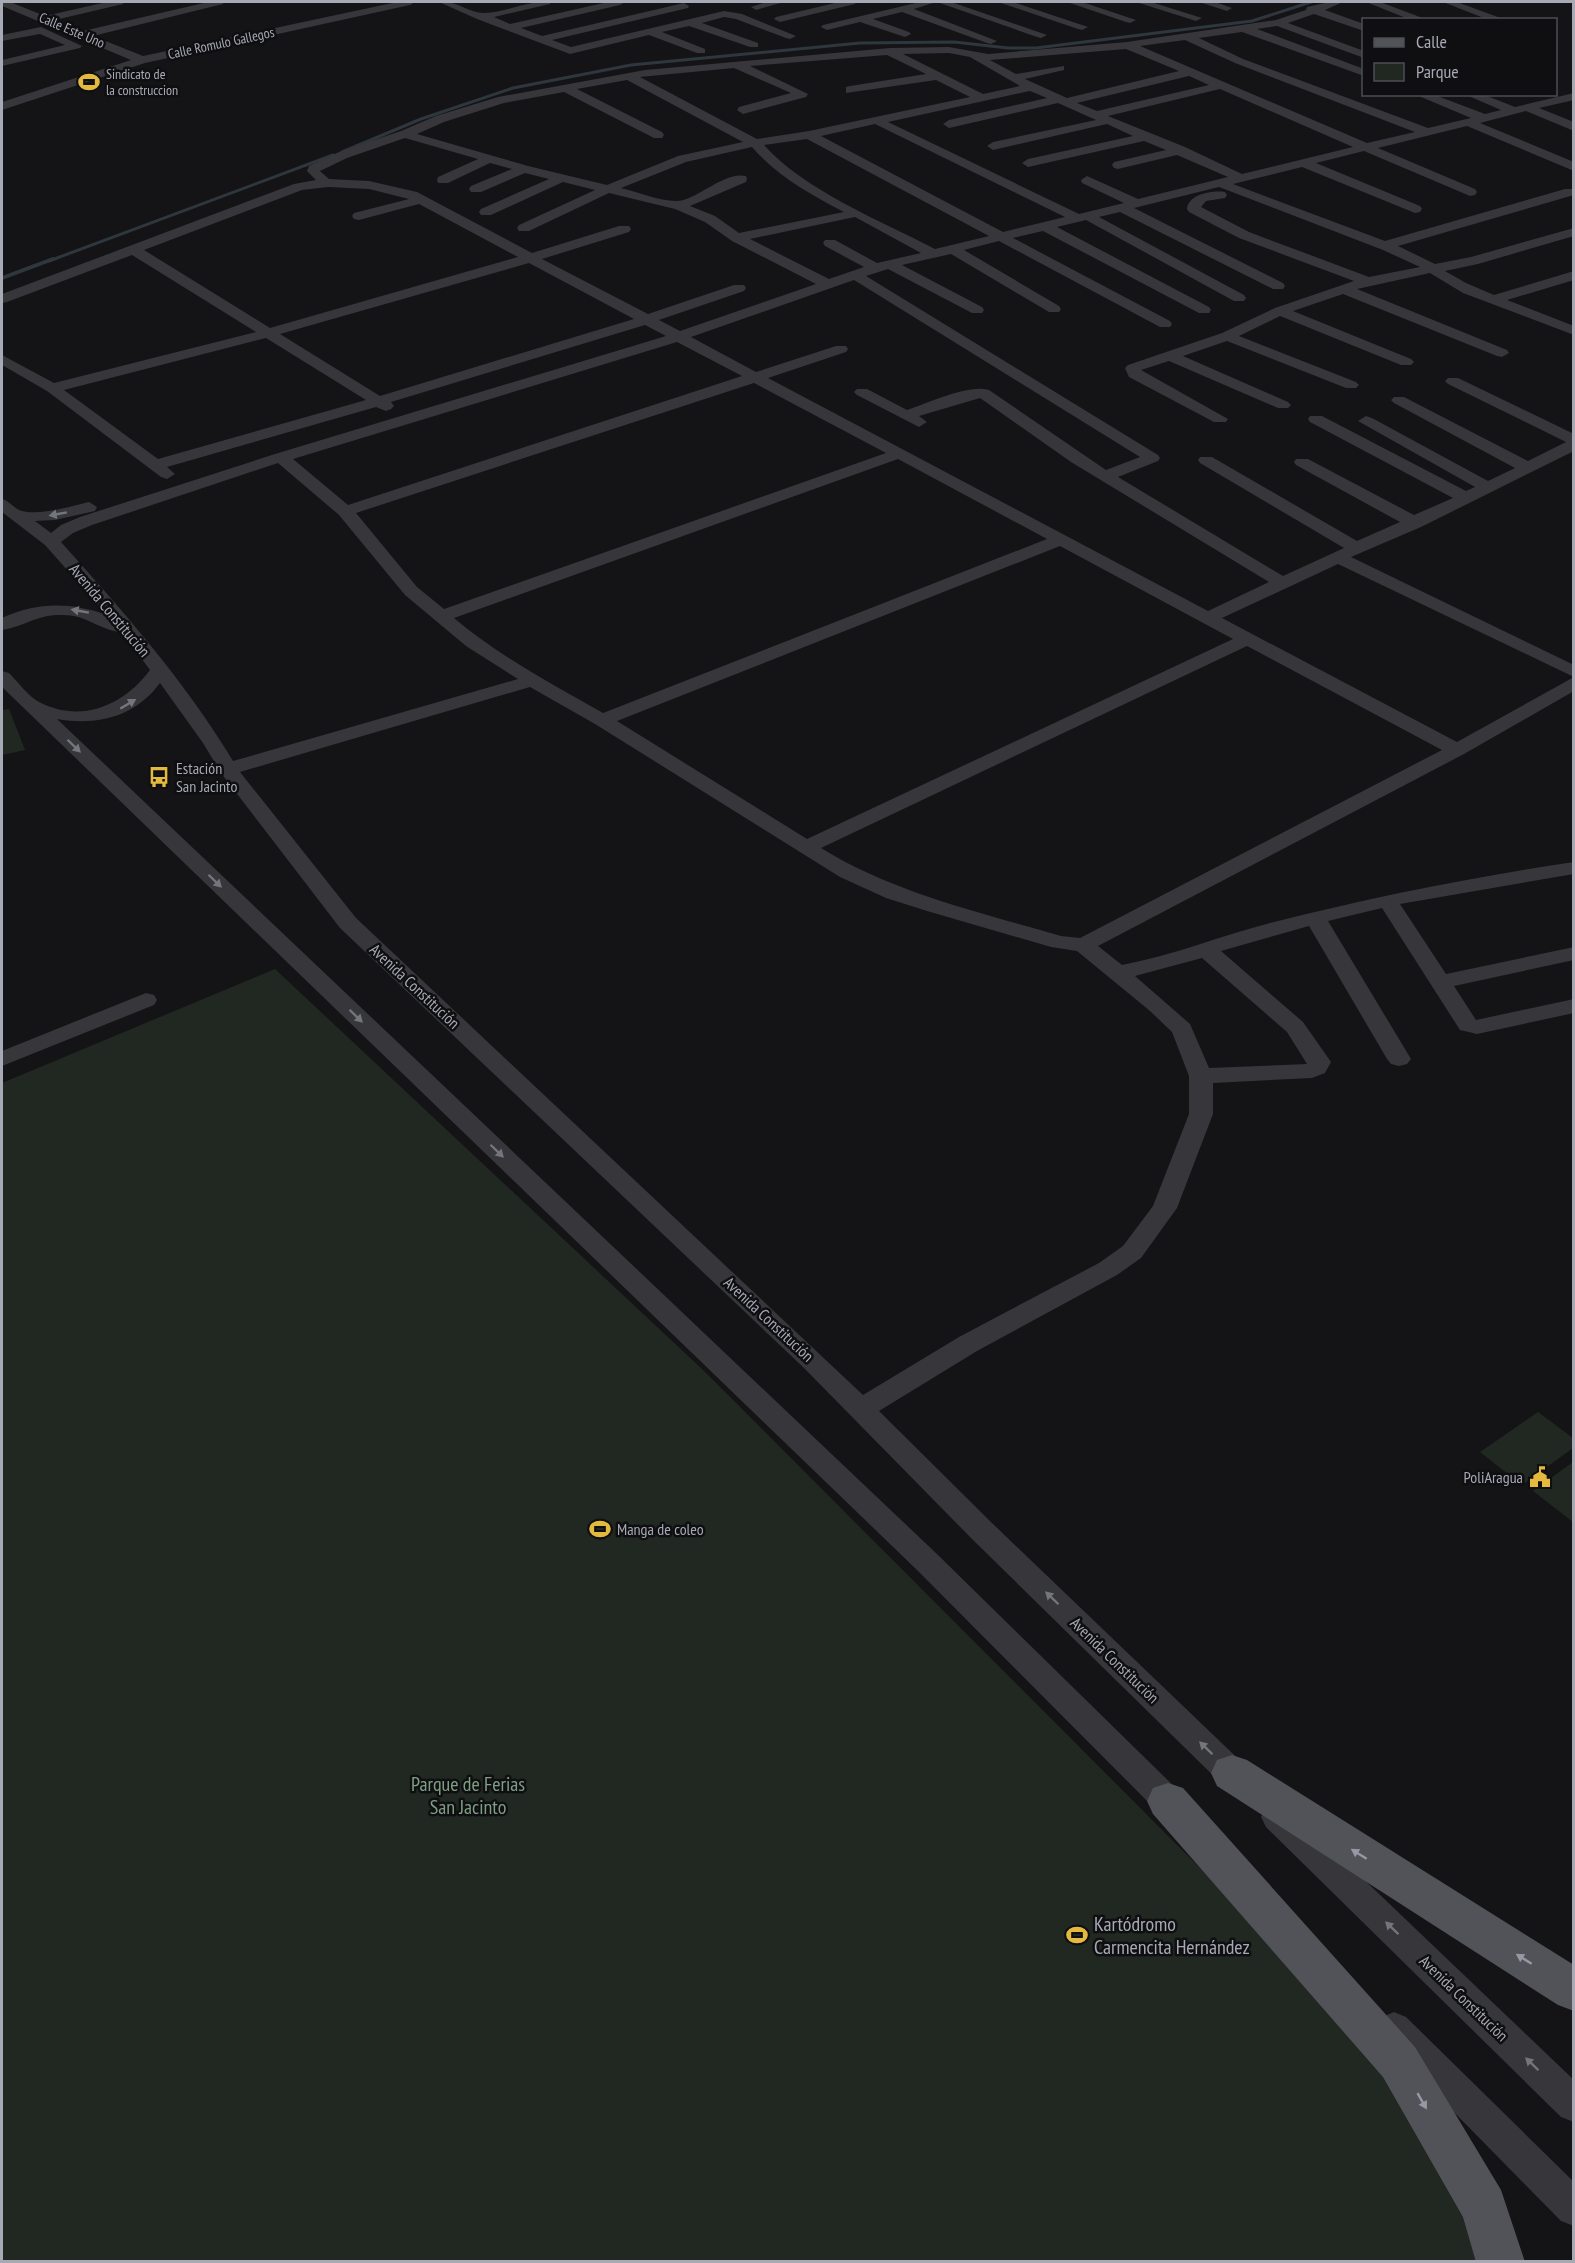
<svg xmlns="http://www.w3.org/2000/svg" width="1575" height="2263" font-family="'PT Sans Narrow',sans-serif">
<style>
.green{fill:#212822}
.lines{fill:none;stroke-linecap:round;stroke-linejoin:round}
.stream-far1{stroke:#2e363e;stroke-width:3}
.stream{stroke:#2e363e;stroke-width:4}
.minor{fill:#36363b;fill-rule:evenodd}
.major{fill:#525359;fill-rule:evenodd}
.oneway{fill:#74767e}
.oneway2{fill:#9699a3}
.labels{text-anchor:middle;stroke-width:5;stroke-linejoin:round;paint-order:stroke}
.far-street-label{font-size:14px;fill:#a7aab5;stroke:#0f0f11}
.far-poi-label{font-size:14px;fill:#a7aab5;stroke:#0f0f11;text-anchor:start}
.street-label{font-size:16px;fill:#a7aab5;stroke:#0f0f11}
.poi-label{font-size:16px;fill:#a7aab5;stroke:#0f0f11;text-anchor:start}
.near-park-label{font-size:20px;fill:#7f9f84;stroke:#0f0f11}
.near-poi-label{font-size:20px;fill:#a7aab5;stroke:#0f0f11;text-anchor:start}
</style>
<rect width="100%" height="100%" fill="#141416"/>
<g class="green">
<path d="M9,709L25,750L2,755V710Z"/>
<path d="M275,969L702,1369L1343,2011L1421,2106L1493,2262H2V1083Z"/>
<path d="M1538,1412L1573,1438V1448L1522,1485L1480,1452Z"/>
<path d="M1573,1462V1522L1533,1491Z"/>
</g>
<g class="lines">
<g class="stream-far1">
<path d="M342,152L421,119L513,88L631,65L860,43L954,42L1008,48H1036L1252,21L1311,2"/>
<path d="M49,261L333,155"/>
</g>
<path class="stream" d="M2,278L53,259"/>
<g class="minor">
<path d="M2,2H10L45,16L107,2H124L123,4L55,20L83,31L208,2H224L223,4L93,36L143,56L397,2H415L410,5L145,63L2,110V102L131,60L2,6Z"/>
<path d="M439,2C457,0 470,14 485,13C508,12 528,0 551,2L550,4L494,17L510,24L608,2H625L620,5L521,28L542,36L684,3L689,6L688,8L552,40L571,47L724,11L742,14L796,36L790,39L786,38L736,19L724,17L702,23L758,43V47H750L689,26L662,32L705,49V53H697L649,35L570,54L477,19Z"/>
<path d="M766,2H784L756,10L751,7Z"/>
<path d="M839,2H856L855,4L780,22L774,19L776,17Z"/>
<path d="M920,2H936L914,9L997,41L991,44L987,43L902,12L873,19L909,32L911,34L905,37L860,22L827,30L821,27L823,25Z"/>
<path d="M937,2H951L1047,35L1041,38L1037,37Z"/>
<path d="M998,2H1013L1088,27L1082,30L1078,29Z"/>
<path d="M1067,2H1082L1136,20L1130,23L1126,22Z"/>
<path d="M1136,2H1151L1202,18L1196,21Z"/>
<path d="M1199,2H1215L1232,8L1227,11Z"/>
<path d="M1329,2H1343L1325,10L1364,24V31L1314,14L1288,23L1364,51V58L1277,26L1257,29L1364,69V76L1242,32L1199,38L1243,59L1428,128L1471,118L1414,94H1432L1485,114L1501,110L1464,94H1482L1515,107L1574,93V100L1539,108L1574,122V131L1526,111L1480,123L1574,162V171L1467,126L1378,148L1475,189L1477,192L1475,195L1470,196L1364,151L1316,163L1420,206L1422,209L1420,212L1415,213L1302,167L1233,184L1385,241L1565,189H1574V195L1398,246L1435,264L1471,257L1574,228V236L1478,264L1445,271L1466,283L1494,295L1574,271V280L1507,300L1574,326V335L1463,293L1430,273L1357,289L1507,350L1509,353L1502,357L1497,356L1343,294L1293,311L1411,359L1414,362L1411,365H1401L1280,316L1239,336L1356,382L1359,385L1356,388H1346L1227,341L1183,356L1288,402L1291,405L1288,408H1278L1169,361L1141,370L1228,419L1226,422H1214L1129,377L1125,368L1128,365L1222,333L1275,308L1354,281L1239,238L1189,212L1187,209C1188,194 1213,190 1225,192L1227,195L1225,198L1206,201L1201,207L1249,232L1369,277L1420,267L1383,250L1219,187L1134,208L1283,283L1285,286L1283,289H1273L1120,212L1099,217L1244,295L1246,298L1244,301H1234L1086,220L1057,227L1209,307L1211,310L1209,313H1199L1043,231L1013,238L1170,321L1172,324L1170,327H1160L999,241L964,250L1059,306L1061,309L1059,312H1049L951,254L902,265L982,307L984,310L982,313H972L888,269L866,276L1158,455L1160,458L1158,461L1118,477L1283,576L1344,548L1200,463L1198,460L1200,457H1212L1357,541L1400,522L1296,465L1294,462L1296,459H1308L1414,515L1453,498L1310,422L1308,419L1310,416H1322L1466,491L1475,487L1358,421L1366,416L1372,418L1488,481L1515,468L1394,403L1391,400L1394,397H1404L1528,461L1566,442L1448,384L1445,381L1448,378H1458L1574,434V451L1421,527L1351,557L1574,665V677L1338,564L1222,618L1457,742L1574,677V691L1464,754L1098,946L1122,965C1175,955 1222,935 1274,922C1373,897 1472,877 1574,862V874L1400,904L1446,974L1574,947V960L1454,986L1476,1020L1574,999V1013L1477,1034L1460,1030L1382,908L1328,921L1411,1059L1407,1064L1399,1066L1391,1064L1387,1059L1309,926L1221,951L1303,1022L1331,1062L1325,1073L1312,1078L1213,1083V1114L1177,1208L1141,1258L1117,1275L977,1351L879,1411L992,1523L1252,1772L1257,1782L1252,1792L1241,1796L1230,1792L972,1539L803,1367L340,928L221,773L203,743L160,683C135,717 97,726 57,719L938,1555L1188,1800L1193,1810L1188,1820L1177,1824L1166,1820L918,1571L2,687V671L9,673C18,682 28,696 39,702C82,724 124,705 150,670L122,632C106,632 90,619 74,616C39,611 30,625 2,630V618C37,602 70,602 107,615L45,545L2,512V499C10,501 14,509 22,511C38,516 73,506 89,502L97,507L95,511L55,520L35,521L51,533L61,525L80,517L275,454L666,336L645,325L391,402L394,406L391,409L386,411L376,407L167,467L175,474L167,479L161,477L47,391L2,365V355L54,383L256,332L132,255L7,302L2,303V294L294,184L316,180L307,171L309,166L339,152L401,131L436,116L498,97L645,70L890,48L949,47L988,54L1127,42L1276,20L1306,10L1307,7ZM1185,40L1235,63L1415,132L1367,143L1140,46ZM1126,49L1179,71L1067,98L1025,79L1064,70V66L1016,74L990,60ZM949,53L970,57L1020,86L983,94L903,54ZM887,55L926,74L850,86L846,87V93L936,80L970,97L809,131L757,139L640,77L734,68L791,93L739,107L737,110L743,114L806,97L808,94L750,66ZM1189,76L1209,85L1097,111L1077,103ZM627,80L743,142L678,156L607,185L528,166L417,134L444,122L504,103L564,92L654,138H662L664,135L662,132L577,89ZM1220,89L1353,147L1242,174L1185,147L1108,116ZM1030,91L1047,98L949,120L943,124L949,128L1058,103L1096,120L993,142L987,146L993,150L1107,124L1133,136L1028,159L1022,163L1028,167L1144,141L1166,150L1114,162L1112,165L1114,168L1118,169L1177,155L1228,177L1138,199L1087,176L1081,180L1082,183L1124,203L1079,214L888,122ZM875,124L1065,217L1003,232L821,136ZM405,138L478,159L438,177L437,180L438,183H448L490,163L512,169L471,186L469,189L471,192H481L525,173L549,179L481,209L479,212L481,215H491L563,182L595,190L519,225L517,228L519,231H529L609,193L675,209L705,222L732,241L816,284L680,331L659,320L744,291L746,288L744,285H734L648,314L542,259L629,232L631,229L629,226H619L532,253L417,192L369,181L329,179L320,171L347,158ZM807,139L989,236L935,249C881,221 804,190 764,145ZM752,147C777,176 810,194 844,212L739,233L715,216L690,206L746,182L747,179L746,176C724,171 694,202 676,201C659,201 638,192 621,188L686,162ZM328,187L369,189L409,199L354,213L352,216L354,219L359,220L419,204L518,257L270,328L144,250L302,190ZM855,217L921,253L877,263L835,240H825L823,243L825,246L864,267L829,279L750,239ZM529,263L634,319L380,396L280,334ZM854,280L1140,457L1106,470L989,390C968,384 929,403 907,410L867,389H857L854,392L857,395L919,427L927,422L919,416L980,398L1071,462L1269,582L1208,611L768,378L846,352L848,349L846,346H836L756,372L691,337ZM266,338L366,400L158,459L64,390ZM677,342L742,376L348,505L293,459ZM754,383L886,453L444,609L417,587L356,513ZM898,459L1047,539L603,713C552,684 499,656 454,618ZM278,463L339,515L405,595L466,646L518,679L233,761C185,681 123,611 61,542L73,533L92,525ZM1060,546L1233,639L807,839L617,721ZM1247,646L1442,750L1080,938L1061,936C979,912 894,893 821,848ZM530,687L595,724L840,877L886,898L927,911L1051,947L1077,951L1150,1011L1172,1032L1189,1076V1114L1153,1206L1123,1246L1099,1263L959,1337L863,1395L356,918L240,772ZM1202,958L1287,1032L1307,1064L1209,1068L1190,1024L1135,976Z"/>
<path d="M1366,2H1380L1428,20H1411Z"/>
<path d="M1443,2H1457L1506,20H1489Z"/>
<path d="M41,27L82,46L80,48L2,66V60L65,45L40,34L2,41V35Z"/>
<path d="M146,993L154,995L157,1000L154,1005L2,1066V1051Z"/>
<path d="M1277,1803L1288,1807L1574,2080V2122L1561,2117L1266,1827L1261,1817L1266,1807Z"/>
<path d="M1394,2012L1406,2017L1574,2182V2226L1561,2221L1382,2039L1377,2028L1382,2017Z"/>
</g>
<g class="major">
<path d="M1232,1755L1247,1760L1574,1965V2011L1558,2005L1217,1786L1211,1773L1217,1760Z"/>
<path d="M1168,1783L1183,1788L1415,2047L1501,2190L1525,2262H1476L1463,2217L1383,2077L1153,1814L1147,1801L1153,1788Z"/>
</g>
</g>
<defs><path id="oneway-solid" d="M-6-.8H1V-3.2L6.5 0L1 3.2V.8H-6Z" transform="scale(1.5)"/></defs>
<g class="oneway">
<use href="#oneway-solid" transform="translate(58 514) rotate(170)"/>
<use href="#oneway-solid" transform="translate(80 611) rotate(-170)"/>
<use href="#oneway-solid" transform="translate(128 704) rotate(-31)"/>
<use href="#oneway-solid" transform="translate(74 746) rotate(44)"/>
<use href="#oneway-solid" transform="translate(215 881) rotate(44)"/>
<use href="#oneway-solid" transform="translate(356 1016) rotate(44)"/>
<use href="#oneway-solid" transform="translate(497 1151) rotate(44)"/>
<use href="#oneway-solid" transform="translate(1052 1598) rotate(-136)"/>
<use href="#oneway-solid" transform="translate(1206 1748) rotate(-136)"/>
<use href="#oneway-solid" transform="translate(1392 1928) rotate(-136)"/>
<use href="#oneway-solid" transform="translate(1532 2064) rotate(-136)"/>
</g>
<g class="oneway2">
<use href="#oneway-solid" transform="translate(1359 1854) rotate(-148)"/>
<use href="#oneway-solid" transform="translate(1524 1959) rotate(-148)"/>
<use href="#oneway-solid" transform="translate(1422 2101) rotate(60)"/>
</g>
<defs>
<symbol id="stadium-bare" viewBox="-9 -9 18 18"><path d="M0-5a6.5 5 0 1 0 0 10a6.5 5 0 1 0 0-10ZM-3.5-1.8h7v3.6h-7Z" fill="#e4ba3e" stroke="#0f0f11" stroke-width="2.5" paint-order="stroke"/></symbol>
<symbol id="bus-bare" viewBox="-9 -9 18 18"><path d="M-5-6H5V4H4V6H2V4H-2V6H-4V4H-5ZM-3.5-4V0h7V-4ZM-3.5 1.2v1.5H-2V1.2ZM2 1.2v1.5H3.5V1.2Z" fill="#e4ba3e" stroke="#0f0f11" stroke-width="2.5" paint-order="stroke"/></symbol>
<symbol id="civic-bare" viewBox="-9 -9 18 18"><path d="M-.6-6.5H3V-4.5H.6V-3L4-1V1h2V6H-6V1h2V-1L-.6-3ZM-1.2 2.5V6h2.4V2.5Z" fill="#e4ba3e" stroke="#0f0f11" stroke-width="2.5" paint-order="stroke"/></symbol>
</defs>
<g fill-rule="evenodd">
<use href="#stadium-bare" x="74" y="67" width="30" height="30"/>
<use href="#bus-bare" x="144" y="762" width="30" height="30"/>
<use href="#civic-bare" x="1525" y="1462" width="30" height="30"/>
<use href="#stadium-bare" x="585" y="1514" width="30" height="30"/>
<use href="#stadium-bare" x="1062" y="1920" width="30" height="30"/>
</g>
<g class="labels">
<g class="far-street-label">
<text transform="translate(72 30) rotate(23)" y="5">Calle Este Uno</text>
<text transform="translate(221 43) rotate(-12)" y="5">Calle Romulo Gallegos</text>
</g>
<g class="far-poi-label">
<text x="106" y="79">Sindicato de<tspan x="106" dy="16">la construccion</tspan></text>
</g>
<g class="street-label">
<text transform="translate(110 610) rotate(50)" y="6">Avenida Constitución</text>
<text transform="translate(415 986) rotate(43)" y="6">Avenida Constitución</text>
<text transform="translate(769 1319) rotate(43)" y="6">Avenida Constitución</text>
<text transform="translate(1115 1660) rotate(44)" y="6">Avenida Constitución</text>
<text transform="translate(1464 1998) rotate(44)" y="6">Avenida Constitución</text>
</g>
<g class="poi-label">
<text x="176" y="774">Estación<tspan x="176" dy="18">San Jacinto</tspan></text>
<text x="1523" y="1483" text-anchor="end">PoliAragua</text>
<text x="617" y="1535">Manga de coleo</text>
</g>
<g class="near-park-label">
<text x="468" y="1791">Parque de Ferias<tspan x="468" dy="23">San Jacinto</tspan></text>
</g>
<g class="near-poi-label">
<text x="1094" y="1931">Kartódromo<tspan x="1094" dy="23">Carmencita Hernández</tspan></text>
</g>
</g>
<rect width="1575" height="2263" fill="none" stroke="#a7aab5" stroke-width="6"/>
<rect x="1362" y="18" width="195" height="78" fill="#0f0f11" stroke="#4c4d53" stroke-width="1.5"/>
<rect x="1374" y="38" width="30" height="9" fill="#525359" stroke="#4c4d53" stroke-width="1.5"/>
<text x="1416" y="48" font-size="18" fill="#a7aab5">Calle</text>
<rect x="1374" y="63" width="30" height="18" fill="#212822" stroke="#4c4d53" stroke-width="1.5"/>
<text x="1416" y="78" font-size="18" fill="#a7aab5">Parque</text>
</svg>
